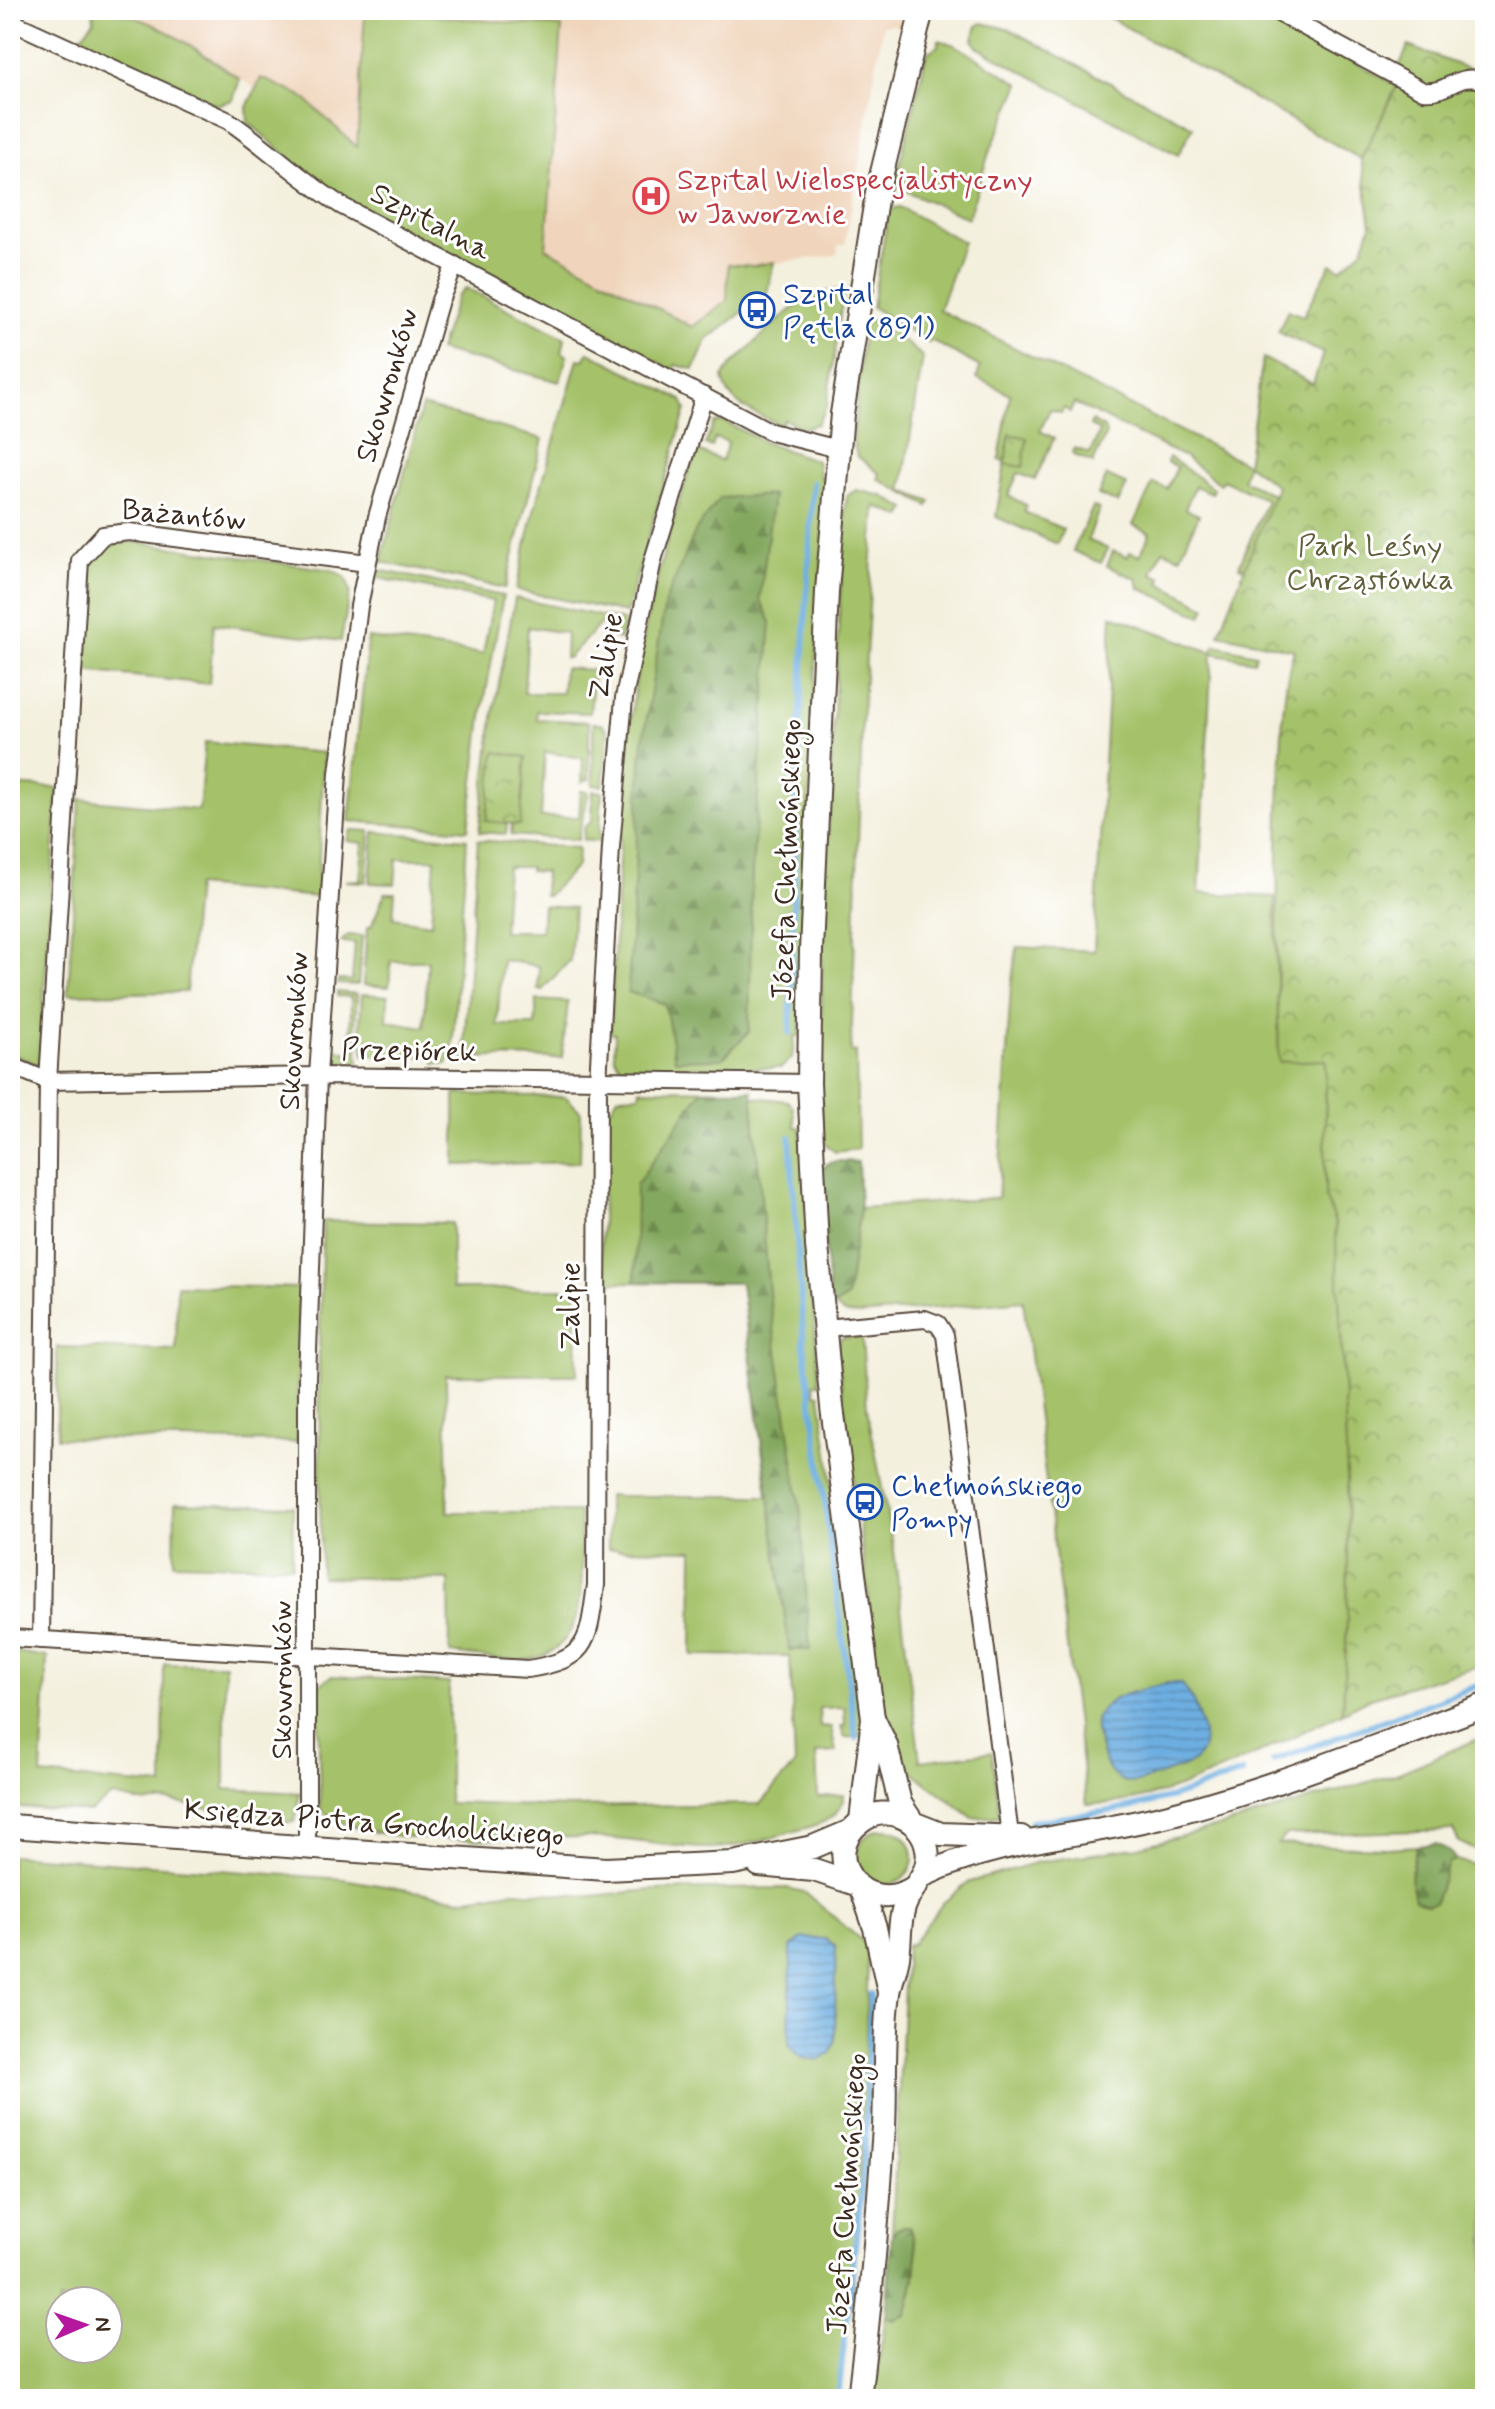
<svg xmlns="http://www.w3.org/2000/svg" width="1495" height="2409" font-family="Mynerve,sans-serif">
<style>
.built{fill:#f0d5bc}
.grass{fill:#a5c26a;stroke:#707644;stroke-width:2;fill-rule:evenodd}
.forest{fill:url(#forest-firs);stroke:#60693e;stroke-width:2}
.park{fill:url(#park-crowns);stroke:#707644;stroke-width:2}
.water{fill:url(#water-rules);stroke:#546c80;stroke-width:2}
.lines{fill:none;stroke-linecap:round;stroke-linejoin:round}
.stream{stroke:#6daee1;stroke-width:6}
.street-casing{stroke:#57483b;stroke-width:20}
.secondary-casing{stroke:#57483b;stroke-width:26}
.street{stroke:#fff;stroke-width:16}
.secondary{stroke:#fff;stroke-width:22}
.labels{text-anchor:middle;stroke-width:6;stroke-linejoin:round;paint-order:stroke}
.health-label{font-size:30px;fill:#be3a42;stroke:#fff;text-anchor:start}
.street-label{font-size:30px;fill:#3b2a1e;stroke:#fff}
.transit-label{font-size:30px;fill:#164399;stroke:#fff;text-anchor:start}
.park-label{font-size:30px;fill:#605f39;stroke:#fff}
</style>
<defs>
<pattern id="forest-firs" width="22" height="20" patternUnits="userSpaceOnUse" patternTransform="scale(2)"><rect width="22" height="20" fill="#84a85e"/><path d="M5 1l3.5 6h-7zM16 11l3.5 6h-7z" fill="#6d894d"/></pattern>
<pattern id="park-crowns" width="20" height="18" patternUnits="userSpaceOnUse" patternTransform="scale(2)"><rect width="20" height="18" fill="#a5c26a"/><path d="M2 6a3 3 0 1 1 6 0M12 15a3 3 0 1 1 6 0" fill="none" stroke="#889e57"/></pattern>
<pattern id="water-rules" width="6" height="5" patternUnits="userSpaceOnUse" patternTransform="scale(2)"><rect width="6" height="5" fill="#6daee1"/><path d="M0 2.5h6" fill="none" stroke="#5b8eb6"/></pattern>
</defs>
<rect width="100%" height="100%" fill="#fff"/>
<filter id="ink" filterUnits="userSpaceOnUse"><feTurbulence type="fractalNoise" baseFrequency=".0125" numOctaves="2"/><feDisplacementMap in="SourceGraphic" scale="16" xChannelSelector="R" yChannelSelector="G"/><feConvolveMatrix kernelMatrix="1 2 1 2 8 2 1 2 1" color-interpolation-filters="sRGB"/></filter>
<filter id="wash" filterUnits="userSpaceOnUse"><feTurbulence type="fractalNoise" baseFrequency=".006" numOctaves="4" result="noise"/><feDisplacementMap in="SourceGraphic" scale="32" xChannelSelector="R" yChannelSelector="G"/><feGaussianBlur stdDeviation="1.8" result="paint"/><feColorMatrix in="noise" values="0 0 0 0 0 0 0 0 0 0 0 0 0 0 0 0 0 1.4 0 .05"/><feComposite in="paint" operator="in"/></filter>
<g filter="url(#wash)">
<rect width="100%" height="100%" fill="#f4f0de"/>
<path class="built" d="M120,10H907L902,31L894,25H883L845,244L838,246L837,254L830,256L753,266L729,265L727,301L693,327L280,105L182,40Z"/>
<g class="grass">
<path d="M93,10C147,10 196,49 240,79L233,100L217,105L180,89V84L80,38L94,21Z"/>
<path d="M365,10L562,27L546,248L692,327L727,301L728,264L753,266L774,262L767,293L707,340L694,369L675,365L673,370L348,201L310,176L248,122L247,107L261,78L302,96L357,147Z"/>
<path d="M1096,10H1262L1397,86L1361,159Z"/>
<path d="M982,23L1009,29L1193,127L1178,155L977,47L973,39L977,26Z"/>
<path d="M939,40L955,45L1020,84L989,153L968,218L894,186L927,53L938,46Z"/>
<path d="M900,207L963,242L939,310L1247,464L1243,480L1280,498L1246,568L1239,566L1267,500L1223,480L1220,484L1185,457L1074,403L1070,412L1064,408L1061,413L1050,409L1040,431L1054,438L1035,480L1018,473L1008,496L1026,505L1024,512L1063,529L1057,544L996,517L1005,464L1022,466L1010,434L1005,461L999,460L1010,394L977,378L980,367L931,340L929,343L872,307L889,209Z"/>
<path d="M466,288L565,338L562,353L567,355L560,382L439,350L457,296Z"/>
<path d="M839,290L843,296L827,406L817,424L804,428L784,419L781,425C757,414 727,406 723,377L732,364C762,338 798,292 839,290Z"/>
<path d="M871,320H878L923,357L902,490L931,502L928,506L878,479L880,474L857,456L853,442L864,323Z"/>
<path d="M589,352L682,400L686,409L626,613L516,590L534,511L578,359L584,360Z"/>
<path d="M422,406L543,439L505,588L381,562Z"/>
<path d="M723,421L764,442L817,461L820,478H826L806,856L800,1036H795L792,1058L781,1068L621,1067L614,1057L615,1034L610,1033C617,916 619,796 636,680C648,602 670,525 696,450L722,461L728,442L715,438L712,447L705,445L714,423Z"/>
<path d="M1092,421L1104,428L1106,434L1093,463L1072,454L1075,448L1090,454L1100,431L1090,426Z"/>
<path d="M1169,457L1213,488L1212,493L1195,486L1185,509L1199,515L1180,557L1163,550L1152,573L1162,578L1160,583L1206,607L1202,616L1139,588L1137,579L1107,566L1113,551L1128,557L1130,552L1140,556L1150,533L1133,525L1153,483L1167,489L1177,467L1167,462Z"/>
<path d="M1107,476L1127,485L1118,503L1098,495Z"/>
<path d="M856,490L883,496L906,509L902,517L875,506L862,726L851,1052H856L858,1149L835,1152L824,1143L821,1125L822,939L845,509L847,496Z"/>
<path d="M1093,507L1099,509L1088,540L1108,549L1101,563L1073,551Z"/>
<path d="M135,542L332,570L346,578L350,591L341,641L214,624L209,684L84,671C85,643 79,578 94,556C104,543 120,543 135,542Z"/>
<path d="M379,570L503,596L483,709L468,830L349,821L368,638L483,654L493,601L378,578Z"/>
<path d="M515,598L624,621L620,640L604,632L606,624L602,622L568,658H565L566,633L528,627L524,693H562L564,668L594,670L590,713L537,711V719L589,722V779L582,782L583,758L545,752L541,817H579L581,791H588C587,811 579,823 578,840L511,835L512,824L519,825L496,752L486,820L507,823L506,834L479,832L494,710Z"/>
<path d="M1112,615L1211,652L1216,645L1256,654L1254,661L1212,653L1199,893L1275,897L1279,1061L1326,1059L1325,1195L1335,1223C1344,1387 1355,1549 1342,1713C1269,1746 1167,1807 1087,1804L1023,1300L860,1315L845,1314L834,1306L847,1297L860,1208L998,1198L1011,986L1017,947L1094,951Z"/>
<path d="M593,723H602L608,731L603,786L593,785Z"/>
<path d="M205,742L324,753L317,897L196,886L186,992L68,994L80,799L199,810Z"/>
<path d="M10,785L58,788L39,1065L10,1053Z"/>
<path d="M593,791L602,792L599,842L583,840L584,828L592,820Z"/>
<path d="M351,830L370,831L366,882L345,881L360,880L363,843L347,841Z"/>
<path d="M374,832L467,839L452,1053L447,1064H435V1057L364,1055L360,1026L362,994L388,996L387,1021L424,1027L428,961H391L389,987L363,985L367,927H371L385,893H395L393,918L431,924L435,859H397L395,884L370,883Z"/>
<path d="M478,840L578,848L577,866L547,896H544L545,872L530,871V867H507L503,931H541L543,906L574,908L570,960L542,990H538L539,966L502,960L497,1025H535L537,1000L568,1002L562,1058L473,1057L472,1065L463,1062Z"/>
<path d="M348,935L362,936L358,985L338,984V980H352L355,943L341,942Z"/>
<path d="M337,992L357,994L355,1027L359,1063H341L333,1056V1048L350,1054L351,997L337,996Z"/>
<path d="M640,1089L752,1090V1097L788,1101L793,1107L795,1127H801L819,1384H814L815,1393L820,1394L865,1725L860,1736L845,1738L841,1726H845L844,1707L819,1708L820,1726L831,1727L836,1752L816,1753L818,1797L844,1795C841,1817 824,1823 806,1828C772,1837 748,1847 711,1848C668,1848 625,1837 582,1837C524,1837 360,1852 320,1808L318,1686L332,1676L449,1683V1803L569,1807L760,1804L795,1764L790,1656L692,1655L693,1550L608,1549V1496H768L741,1283L608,1282L600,1275L606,1106L612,1107L618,1096L639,1095Z"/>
<path d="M455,1094L566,1097L581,1112L580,1162L455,1165Z"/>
<path d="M323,1221L452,1223V1289H576L577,1375H446L448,1512H579C581,1561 596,1645 532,1659C511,1663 472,1655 450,1653L449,1580L321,1577L319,1357Z"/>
<path d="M177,1285L299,1288L297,1442L57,1438V1347L176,1350Z"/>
<path d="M862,1337L867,1408L894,1551L920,1761L992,1752L1000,1816L973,1818L909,1770L906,1760L889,1758L837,1348L841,1338Z"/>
<path d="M175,1503L293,1506L292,1566L174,1563Z"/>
<path d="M10,1651L47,1657L41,1775L163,1786L164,1664H225V1789L300,1793L294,1822L283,1824L168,1801L146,1803L112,1796L90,1812L10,1807Z"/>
<path d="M1485,1736V1855L1459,1842L1453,1830L1285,1835L1278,1844L1387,1848L1417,1846L1412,1864L1445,1871L1448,1863L1456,1860L1485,1868V2399H873L886,2316L893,2320L906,2315C914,2288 923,2252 909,2227L898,2228L892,2234L906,1946L912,1944L943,1903L967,1883L1038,1862L1134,1848L1225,1825L1399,1773Z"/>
<circle cx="885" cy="1857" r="28"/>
<path d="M10,1855L343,1879L461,1899L513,1891L592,1896L651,1890L787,1888L804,1892L868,1946L865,2083L853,2293L836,2399H10ZM60,2301H108V2349H60Z"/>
</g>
<g class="forest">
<path d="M773,495L760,599L771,622L752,872L749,1032L722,1059L675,1060L665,1004L628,992L642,748L665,602L696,530L720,498Z"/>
<path d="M702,1090H752L770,1303L801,1514L810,1650H789L741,1283L635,1282L636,1185Z"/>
<path d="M836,1161L858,1162L860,1208L847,1297L834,1306L829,1296L820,1171L827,1164Z"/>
<path d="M1436,1844L1448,1850L1456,1860L1448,1864L1435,1903L1428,1905L1415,1899C1409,1879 1411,1866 1417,1846Z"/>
<path d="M909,2227C923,2251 914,2288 906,2315L893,2320L886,2316L892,2234L898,2228Z"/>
</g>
<g class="park">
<path d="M1408,46L1485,75V1664L1371,1698L1342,1713C1355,1549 1344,1387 1335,1223L1325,1196L1326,1060L1279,1062C1277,969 1276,877 1280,784C1282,741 1281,692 1294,650L1219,634L1277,486L1247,464L1263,358L1313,384L1323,353L1278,332L1288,310L1303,316L1331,264L1341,269L1363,249L1371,225L1361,159L1397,86L1399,67Z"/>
<path d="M1010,434L1027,438L1023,467L1005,464Z"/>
<path d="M495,752L526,757L520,825L486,821Z"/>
</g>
<g class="water">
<path d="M1167,1683H1181C1192,1695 1195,1706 1200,1721C1213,1763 1189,1764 1156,1776C1144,1780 1133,1786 1121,1780C1105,1773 1103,1754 1098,1739C1084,1697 1137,1692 1167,1683Z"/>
<path d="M803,1938L825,1939L836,1947L835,2042L830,2053L821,2060L802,2058L789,2045L791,1947Z"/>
</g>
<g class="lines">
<g class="stream">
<path d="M790,1033L796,797L813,483"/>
<path d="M790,1137L804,1344L856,1738"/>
<path d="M1273,1761L1485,1683"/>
<path d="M1031,1822L1124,1809L1173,1797L1242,1773"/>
<path d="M838,2399L864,2166L871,1994"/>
</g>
</g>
</g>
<g filter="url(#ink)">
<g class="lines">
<defs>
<g id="street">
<path d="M1273,10L1423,91C1450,94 1456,71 1485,81"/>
<path d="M10,21L229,121C268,148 302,181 342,206L771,432L838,449"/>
<path d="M10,1065L48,1081L318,1076L809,1083"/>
<path d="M825,1328L925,1319L938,1324L945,1335L1010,1835"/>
<path d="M10,1638L528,1669C590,1659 588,1641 596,1585L598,1082L611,847L624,698L653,560L704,396"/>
<path d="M41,1640L48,1081L80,560L103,535L129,532L367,563"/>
<path d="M307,1847V1378L318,1076L338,773L359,606L377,517L440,300L455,265"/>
</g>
<g id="secondary">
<path d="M873,1718L886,1745L900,1803L913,1823L941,1834L1021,1837"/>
<path d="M861,1821L873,1718L832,1407L817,1246L809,1083L811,951L827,591L842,414L877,193L922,10"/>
<path d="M10,1826L606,1869L733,1863L813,1847L851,1831"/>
<path d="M759,1865L814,1870L853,1883"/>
<path d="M924,1875C1003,1837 1093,1836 1176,1813C1281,1785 1384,1743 1485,1705"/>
<path d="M862,1890L875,1928L889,1992"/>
<path d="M859,2399C870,2308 878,2218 884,2127C886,2083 883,2036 889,1993C891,1981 896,1969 898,1957C901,1937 898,1917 908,1898C917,1881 931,1870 927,1849C923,1819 886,1803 862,1821C816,1853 863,1922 916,1886"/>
</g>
</defs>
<use href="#street" class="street-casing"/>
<use href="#secondary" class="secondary-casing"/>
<use href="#street" class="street"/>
<use href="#secondary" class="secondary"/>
</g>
</g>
<defs>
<symbol id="hospital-ring" viewBox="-11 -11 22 22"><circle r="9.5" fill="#fff" stroke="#e0444e" stroke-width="1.5"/><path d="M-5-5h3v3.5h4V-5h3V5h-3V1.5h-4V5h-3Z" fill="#e0444e"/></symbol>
<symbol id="bus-ring" viewBox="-11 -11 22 22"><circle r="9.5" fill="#fff" stroke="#1a4fb4" stroke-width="1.5"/><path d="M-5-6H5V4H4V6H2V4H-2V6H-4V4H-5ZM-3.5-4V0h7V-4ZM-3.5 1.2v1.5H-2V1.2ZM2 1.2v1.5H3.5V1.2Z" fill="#1a4fb4"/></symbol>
</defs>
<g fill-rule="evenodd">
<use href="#hospital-ring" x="631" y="176" width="40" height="40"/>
<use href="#bus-ring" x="737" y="290" width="40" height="40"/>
<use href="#bus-ring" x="845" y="1482" width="40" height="40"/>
</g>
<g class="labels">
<g class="health-label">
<text x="677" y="189">Szpital Wielospecjalistyczny<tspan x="677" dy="34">w Jaworznie</tspan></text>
</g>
<g class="street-label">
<text transform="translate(431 221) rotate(28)" y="10">Szpitalna</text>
<text transform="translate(386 385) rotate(-74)" y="10">Skowronków</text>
<text transform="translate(184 514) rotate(5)" y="10">Bażantów</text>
<text transform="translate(605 656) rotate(-80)" y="10">Zalipie</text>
<text transform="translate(786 860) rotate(-88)" y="10">Józefa Chełmońskiego</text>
<text transform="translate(293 1031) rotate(-87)" y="10">Skowronków</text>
<text transform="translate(409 1050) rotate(1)" y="10">Przepiórek</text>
<text transform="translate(569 1306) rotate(-90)" y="10">Zalipie</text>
<text transform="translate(281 1680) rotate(-90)" y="10">Skowronków</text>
<text transform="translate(374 1822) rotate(4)" y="10">Księdza Piotra Grocholickiego</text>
<text transform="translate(846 2194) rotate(-86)" y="10">Józefa Chełmońskiego</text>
</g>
<g class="transit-label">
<text x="783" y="303">Szpital<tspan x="783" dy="34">Pętla (891)</tspan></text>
<text x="891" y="1495">Chełmońskiego<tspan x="891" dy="34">Pompy</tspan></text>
</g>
<g class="park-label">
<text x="1370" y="555">Park Leśny<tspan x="1370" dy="34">Chrząstówka</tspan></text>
</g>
</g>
<rect width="1495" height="2409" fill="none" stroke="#fff" stroke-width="40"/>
<g transform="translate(84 2325) rotate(88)"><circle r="38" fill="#ffffff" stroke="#b1aaa5" stroke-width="2"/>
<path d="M0-6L14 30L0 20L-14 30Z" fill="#b5179e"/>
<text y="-12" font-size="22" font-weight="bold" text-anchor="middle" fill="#3b2a1e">N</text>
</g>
</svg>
